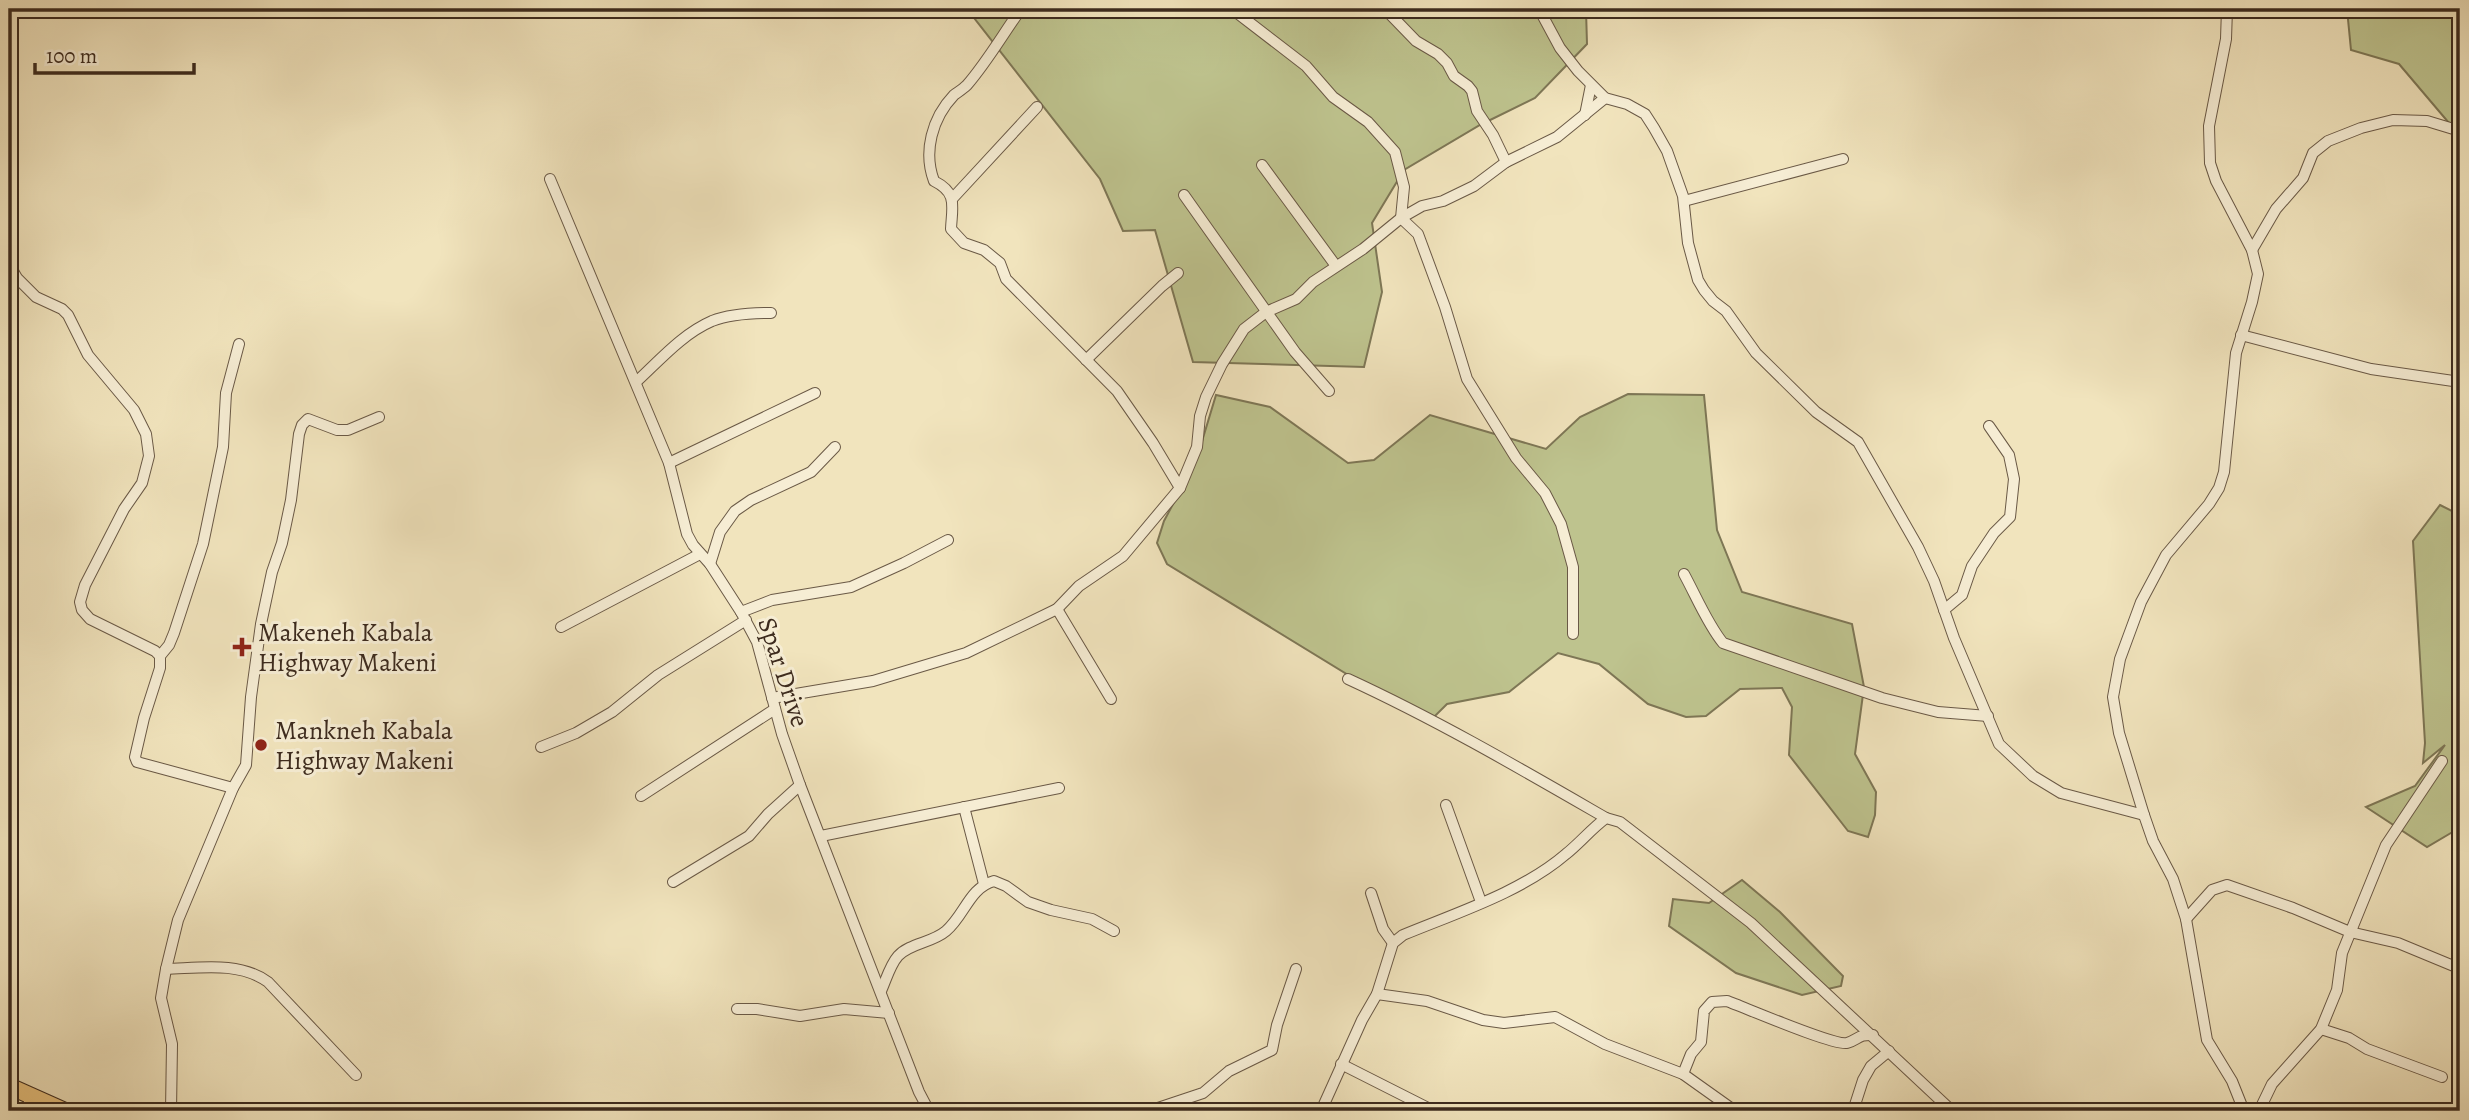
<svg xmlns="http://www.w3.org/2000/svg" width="2469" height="1120" font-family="Alegreya,serif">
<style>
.green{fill:#bec38e;stroke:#7e7756;stroke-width:2}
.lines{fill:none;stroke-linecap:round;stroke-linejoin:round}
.street-casing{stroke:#6a5946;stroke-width:12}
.primary-casing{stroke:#3d2b1e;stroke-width:18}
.street{stroke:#f6edd4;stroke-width:10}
.primary{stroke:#e8c27e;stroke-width:16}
.poi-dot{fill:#8f2418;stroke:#f6edd4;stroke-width:2.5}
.labels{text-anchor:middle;stroke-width:6;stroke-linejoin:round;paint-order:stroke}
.poi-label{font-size:26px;fill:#3d2b1e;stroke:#f6edd4;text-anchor:start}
.street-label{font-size:26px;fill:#3d2b1e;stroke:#f6edd4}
</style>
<rect width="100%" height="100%" fill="#f1e4bd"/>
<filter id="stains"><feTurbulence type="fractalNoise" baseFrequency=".00286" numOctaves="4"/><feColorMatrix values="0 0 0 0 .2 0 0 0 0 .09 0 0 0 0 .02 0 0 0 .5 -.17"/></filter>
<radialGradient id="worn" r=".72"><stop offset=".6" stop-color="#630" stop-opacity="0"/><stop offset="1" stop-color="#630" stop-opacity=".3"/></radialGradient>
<g class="green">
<path d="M925,9H1584L1586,10L1587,44L1535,98L1480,125L1404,170L1372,223L1382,292L1364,367L1193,362L1155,230L1123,231L1100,179L974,18Z"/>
<path d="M2347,9H2460V136L2399,64L2351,50Z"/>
<path d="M1628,394L1704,395L1717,530L1742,592L1852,624L1864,687L1855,754L1876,792L1875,815L1868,837L1848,831L1789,755L1792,707L1782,688L1740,689L1706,716L1686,717L1648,704L1599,664L1558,653L1509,692L1447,704L1432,719L1412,714L1167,564L1157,543L1164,521L1196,461L1216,395L1270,407L1348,463L1374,460L1430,415L1546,449L1580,417Z"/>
<path d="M2440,505L2460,515V831L2456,830L2427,847L2366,807L2415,786L2445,745L2423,763L2425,743L2413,541Z"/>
<path d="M1742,880L1780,912L1843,976L1841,986L1802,995L1736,973L1669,926L1673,899L1709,903Z"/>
</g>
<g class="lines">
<defs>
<g id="street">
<path d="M1021,9C1003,34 987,62 967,85C963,89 958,92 954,95C932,118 923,152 934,181C958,193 952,206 951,229L964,243L984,250L1000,263L1006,279L1117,391L1153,443L1180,488"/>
<path d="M1232,9L1306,66L1333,97L1368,122L1395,152L1404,187L1401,218L1418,234L1445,307L1467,379L1516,458L1545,493L1561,524L1573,567V634"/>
<path d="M1385,9L1416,41L1438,54L1447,63L1454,76L1468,86L1472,91L1477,111L1493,135L1506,162"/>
<path d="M1539,9L1560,48L1578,71L1605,98L1627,104L1645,114L1654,128L1667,151L1683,196L1688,243L1698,280L1704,290L1713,301L1726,311L1756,353L1816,412L1858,442L1918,547L1934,581L1954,638L1999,744L2033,776L2061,793L2144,815"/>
<path d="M2227,9L2226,39L2209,126L2210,163L2216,181L2252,250L2258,274L2252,302L2236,353L2224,472L2219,488L2209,504L2166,555L2141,602L2120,659L2113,697L2119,733L2144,815L2153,841L2173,879L2186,919L2207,1040L2232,1081L2244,1111"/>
<path d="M1585,115L1591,85"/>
<path d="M1262,165L1336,266"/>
<path d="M550,179L669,463L687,534L693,545L710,564L741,612L757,642L782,734L800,785L919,1092L929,1111"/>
<path d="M1184,195L1295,352L1329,391"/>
<path d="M952,199L1037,107"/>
<path d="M1684,201L1843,159"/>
<path d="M2252,250L2276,209L2303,178L2313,153L2328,141L2361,128L2393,120L2427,121L2460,131"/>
<path d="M9,264L17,278L36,297L62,309L68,315L88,355L134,410L146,434L149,456L142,483L124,509L85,585L80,602L82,610L90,619L155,651L160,656V668L144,718L135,757L137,762L233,788"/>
<path d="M2241,335L2371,369L2460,382"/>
<path d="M1086,360L1162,286L1178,273"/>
<path d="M636,382C659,361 682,334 712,321C730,314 752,313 771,313"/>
<path d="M669,463L815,393"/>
<path d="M710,564L720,532L735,511L751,500L811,472L835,447"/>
<path d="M1684,574C1696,596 1708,625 1723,643L1882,698L1938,712L1988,716"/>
<path d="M1057,609L1111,699"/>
<path d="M1944,610L1962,595L1972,566L1994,533L2010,517L2014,479L2009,455L1989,426"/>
<path d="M741,612L772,600L851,587L904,563L948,540"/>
<path d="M561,627L700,554"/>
<path d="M160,656L169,645L174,633L203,544L223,447L226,393L239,344"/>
<path d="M1348,679C1437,720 1521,769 1606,818"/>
<path d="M772,698L873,681L966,653L1057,609L1079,586L1123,556L1180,488L1197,447L1200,416L1206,397L1222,364L1244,329L1266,312L1296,299L1313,282L1363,249L1401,218L1422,206L1443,201L1474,186L1506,162L1557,137L1605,98"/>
<path d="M541,747L576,733L612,712L658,675L746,620"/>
<path d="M641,796L775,709"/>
<path d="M1446,805L1481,902"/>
<path d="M964,807L984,884"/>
<path d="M821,836L1059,788"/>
<path d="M673,882L749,836L768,814L800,785"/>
<path d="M1371,893L1383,929L1393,943"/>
<path d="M2186,919L2212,890L2227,885L2293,908L2350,932L2398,943L2456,967"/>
<path d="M166,969C200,968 239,961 268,982L356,1075"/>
<path d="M881,991C886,980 890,965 898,956C910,943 932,943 946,931C965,915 969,888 994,881L1006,886L1028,902L1051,910L1092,919L1114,931"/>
<path d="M1377,994L1427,1001L1483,1020L1504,1023L1555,1017L1605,1044L1683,1074L1735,1111"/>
<path d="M737,1009H757L800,1016L844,1009L889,1013"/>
<path d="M2321,1029L2349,1038L2367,1049L2442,1077"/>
<path d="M1341,1064L1434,1111"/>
<path d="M1683,1074L1691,1054L1701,1042L1704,1011L1712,1002L1727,1001C1746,1008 1834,1046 1847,1043C1858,1040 1858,1034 1873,1035"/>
<path d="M24,1111L33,1097"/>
<path d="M171,1111L172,1044L161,998L166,969L178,920L233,788L246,765L251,697L261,624L272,572L282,543L291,500L299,434L302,425L308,419L337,430H348L379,417"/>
<path d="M1149,1111L1203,1093L1229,1071L1272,1050L1277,1025L1296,969"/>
<path d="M1321,1111L1362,1020L1377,994L1393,943L1403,935C1456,913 1522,892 1566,854C1580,843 1591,829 1606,818L1620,822L1751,923L1952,1111"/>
<path d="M1853,1111L1863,1080L1871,1066L1889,1051"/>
<path d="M2259,1111L2272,1084L2321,1029L2337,990L2342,953L2386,845L2442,761"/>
</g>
<path id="primary" d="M9,1086L65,1111"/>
</defs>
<use href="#street" class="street-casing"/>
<use href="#primary" class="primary-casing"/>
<use href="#street" class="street"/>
<use href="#primary" class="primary"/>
</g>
<g class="poi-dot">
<path d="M238.5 636.5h7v7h7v7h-7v7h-7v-7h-7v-7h7z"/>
<circle cx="261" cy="745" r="7"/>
</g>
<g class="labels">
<g class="poi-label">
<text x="258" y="641">Makeneh Kabala<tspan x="258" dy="30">Highway Makeni</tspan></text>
<text x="275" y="739">Mankneh Kabala<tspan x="275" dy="30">Highway Makeni</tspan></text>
</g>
<g class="street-label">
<text transform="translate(784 672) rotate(72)" y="9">Spar Drive</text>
</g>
</g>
<rect width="2469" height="1120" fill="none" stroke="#f1e4bd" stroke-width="35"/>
<rect x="10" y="10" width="2448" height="1099" fill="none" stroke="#3d2b1e" stroke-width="3.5"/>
<rect x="18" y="18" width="2434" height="1085" fill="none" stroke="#3d2b1e" stroke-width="2"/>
<path d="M35 63v10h159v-10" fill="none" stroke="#3d2b1e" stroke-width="3.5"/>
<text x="46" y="63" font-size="21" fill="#3d2b1e" stroke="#f6edd4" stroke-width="5" paint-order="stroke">100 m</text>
<rect width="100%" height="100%" filter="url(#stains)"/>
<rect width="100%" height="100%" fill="url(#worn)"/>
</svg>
